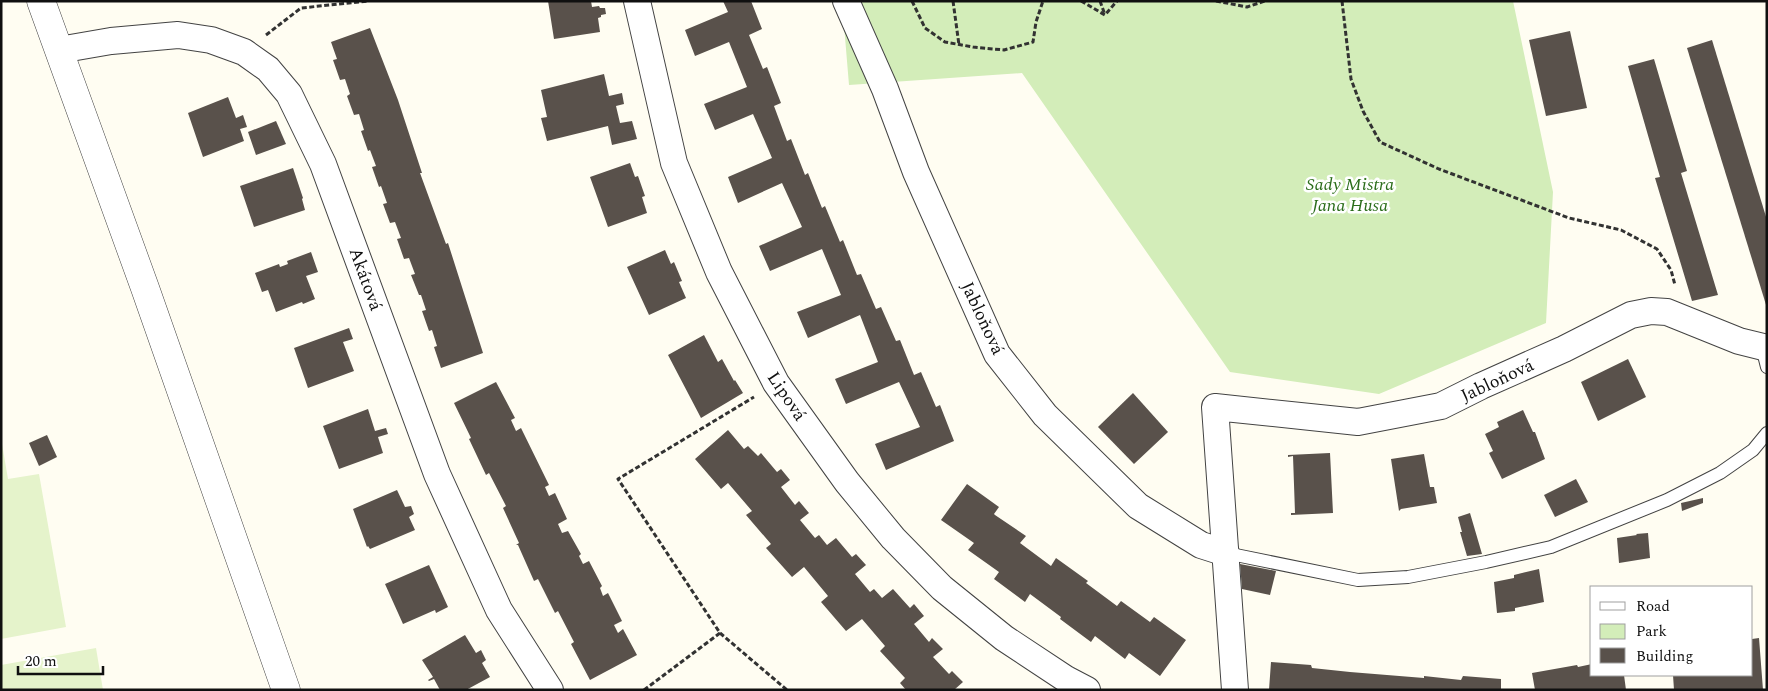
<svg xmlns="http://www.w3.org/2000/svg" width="1768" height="691" font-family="Spectral,serif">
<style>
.green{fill:#d3edb9}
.pitch{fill:#e5f3cb}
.building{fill:#59514b}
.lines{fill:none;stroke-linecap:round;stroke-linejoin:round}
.service-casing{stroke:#434343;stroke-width:14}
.minor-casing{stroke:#434343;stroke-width:28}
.tertiary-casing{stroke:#434343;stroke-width:29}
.path{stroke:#323232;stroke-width:3;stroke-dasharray:5 2.5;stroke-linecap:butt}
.service{stroke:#fff;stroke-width:12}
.minor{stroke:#fff;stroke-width:26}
.tertiary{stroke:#fff;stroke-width:28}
.labels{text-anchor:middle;stroke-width:5;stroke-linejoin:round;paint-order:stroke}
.park-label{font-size:18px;font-style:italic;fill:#2b6d1b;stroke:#fff}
.street-label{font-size:18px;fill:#101010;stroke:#fff}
</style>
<rect width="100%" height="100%" fill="#fffdf2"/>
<path class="green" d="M842,1H1513L1553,192L1546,323L1379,394L1230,372L1022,73L849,85Z"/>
<g class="pitch">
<path d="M1,438L8,479L39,474L66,627L1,639Z"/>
<path d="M96,648L103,690H1V665Z"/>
</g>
<g class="building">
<path d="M548,1H591L592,7L599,6L600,8H605L606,14L601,15V17L598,18L600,32L554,39Z"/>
<path d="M723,1H751L762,29L749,35L763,69L767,67L781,103L774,106L787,141L791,139L805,175L808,173L822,208L825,206L840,242L843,240L857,275L861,274L876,309L881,307L896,341L900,340L914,375L921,372L936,407L940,405L954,441L886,470L875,444L920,427L899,382L846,404L835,379L878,362L860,315L808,338L797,312L841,295L822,249L770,271L759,246L802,227L782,183L738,203L728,177L772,158L753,114L715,130L704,104L747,87L729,42L695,56L685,30L728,12Z"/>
<path d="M370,28L398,100L422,173H420L446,244L448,243L483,353L441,368L434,347L437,346L432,330L429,331L422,311L426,310L421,295H419L411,275L415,274L409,258L404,259L397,239L401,238L395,222L390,223L383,204L387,203L381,186L379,187L372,167L376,166L370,150L368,151L361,131L364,130L359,114L354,115L347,96L350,94L345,79L340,80L333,60L337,59L331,42Z"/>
<path d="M1570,31L1587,108L1546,116L1529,40Z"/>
<path d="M1712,40L1767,220V308L1687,48Z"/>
<path d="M1654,59L1687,171L1681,173L1718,295L1692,301L1655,178L1660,177L1628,66Z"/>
<path d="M604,74L609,96L622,93L624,104L616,106L620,123L632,121L637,139L612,145L608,126L547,141L541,118L547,117L541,90Z"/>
<path d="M228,97L236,118L243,115L247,127L240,129L244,141L203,157L188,113Z"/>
<path d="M276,121L286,144L256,155L248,132Z"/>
<path d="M630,163L635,177L638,176L645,196L642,197L647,213L608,227L590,177Z"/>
<path d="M293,168L303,198L302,199L305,210L254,227L240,186Z"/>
<path d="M665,250L671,264L674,262L682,281L679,282L686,298L649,315L627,267Z"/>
<path d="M311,252L318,272L306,276L315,299L303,304L302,302L276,312L268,290L262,292L255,273L279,264L280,267L288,264L287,261Z"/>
<path d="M349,328L353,339L343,342L354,371L308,388L294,348Z"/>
<path d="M704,335L718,362L722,359L734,381L735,380L743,393L701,418L668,355Z"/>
<path d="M1628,359L1646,397L1598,421L1581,382Z"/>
<path d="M496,382L515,418L511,420L516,431L521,428L549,485L545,487L549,496L555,493L567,519L558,524L562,533L568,531L581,554L579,556L583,564L589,561L602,586L600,588L603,596L608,593L622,621L614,625L618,633L623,629L637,655L590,680L571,644L574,642L558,611L555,613L538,579L534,581L518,545H516L519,543L503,508L506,506L489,473L486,475L469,439L471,438L454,403Z"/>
<path d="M1133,393L1168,432L1134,464L1098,427Z"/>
<path d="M368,409L375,431L386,428L388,434L378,437L383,453L339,469L323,426Z"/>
<path d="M1523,410L1533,432H1535L1545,459L1502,479L1489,453L1493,451L1485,434L1499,427L1497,422Z"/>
<path d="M728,430L744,449L748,446L758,456L761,453L777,472L781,469L790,480L781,487L795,505L799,501L809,513L800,520L815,538L819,535L827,545L836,538L852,557L856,554L866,565L855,574L870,592L874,589L882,598L893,589L910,608L914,604L924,616L914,624L929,642L932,638L943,649L933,657L949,674L952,671L963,682L954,690H906L900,683L905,678L880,651L885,646L862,619L846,631L821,602L828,596L804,567L792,577L766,548L771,544L746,515L752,511L728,483L721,489L695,459Z"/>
<path d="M47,435L57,457L39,466L29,443Z"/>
<path d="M1330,453L1333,513L1291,515V513H1295L1293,456L1288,457V455Z"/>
<path d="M1424,454L1430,487H1434L1437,503L1401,509L1399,511L1391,459Z"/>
<path d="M1576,479L1588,502L1555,517L1544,495Z"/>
<path d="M967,484L999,507L994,514L995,515L1026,536L1020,543L1051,566L1056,558L1088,581L1086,583L1117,606L1121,601L1150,622L1154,617L1186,640L1160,676L1129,653L1125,659L1095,636L1091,642L1060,619L1061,617L1030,594L1025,602L994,579L999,572L968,550L974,543L941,520Z"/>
<path d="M397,490L405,507L411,506L414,514L409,517L415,530L370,549L368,546L367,547L353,509Z"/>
<path d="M1703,498V503L1682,511L1681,503Z"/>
<path d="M1470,513L1482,554L1467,556L1460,532H1462L1458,517Z"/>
<path d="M1648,533L1650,558L1619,563L1617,538L1637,535L1636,534Z"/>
<path d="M1240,564L1276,571L1270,595L1242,589Z"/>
<path d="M429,565L448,607L436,613L435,610L403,624L385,584Z"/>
<path d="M1539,569L1544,602L1515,608V611L1497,613L1494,582L1514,578V575Z"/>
<path d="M465,635L476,653L481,650L486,660L482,663L490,677L466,690H440L434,679L429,681L428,680L433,677L422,660Z"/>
<path d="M1759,638L1763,690H1674L1673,675H1752V639Z"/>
<path d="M1271,662L1311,665L1312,668L1350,672L1424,678V676L1461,680L1463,676L1501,679V690H1269Z"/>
<path d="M1592,664V675H1624L1626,690H1535L1532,673L1577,665L1578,667Z"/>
</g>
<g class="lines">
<defs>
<g id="service">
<path d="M1762,347L1767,367"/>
<path d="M1226,553L1358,580L1408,577L1486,562L1551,547L1667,500L1720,473L1753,450L1767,433"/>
</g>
<g id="minor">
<path d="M637,1L674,163L719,272L776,383L847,482L893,538L942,588L1004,638L1066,679L1087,690"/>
<path d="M846,1L885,89L916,172L997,354L1045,415L1138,506L1201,545L1226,553"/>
<path d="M59,50L111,41L178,35L211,40L244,52L268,69L289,94L323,164L437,474L499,610L550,690"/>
<path d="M1235,690L1215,407L1358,422L1441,406L1481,386L1564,349L1631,315L1651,311L1667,312L1739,341L1767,348"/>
</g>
<path id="tertiary" d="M41,1L145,288L286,690"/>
</defs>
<use href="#service" class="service-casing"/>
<use href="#minor" class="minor-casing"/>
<use href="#tertiary" class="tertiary-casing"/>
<g class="path">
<path d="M912,1L925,28L945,42L973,47L1004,50L1033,42L1036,22L1043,1"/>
<path d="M953,1L959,45"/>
<path d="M1081,1L1105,15L1117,1"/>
<path d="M1100,1L1105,15"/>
<path d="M1216,1L1247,7L1265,1"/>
<path d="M1342,1L1351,79L1363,111L1380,142L1439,169L1569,218L1621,230L1657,249L1671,270L1675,285"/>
<path d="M266,35L301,8L368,1"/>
<path d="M720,633L787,690"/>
<path d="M644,690L720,633L618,479L754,397"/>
</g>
<use href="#service" class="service"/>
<use href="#minor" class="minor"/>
<use href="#tertiary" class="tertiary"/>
</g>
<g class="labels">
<g class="park-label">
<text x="1350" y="190">Sady Mistra<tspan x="1350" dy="21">Jana Husa</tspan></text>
</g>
<g class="street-label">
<text transform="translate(366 279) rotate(70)" y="6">Akátová</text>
<text transform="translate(983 318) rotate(65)" y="6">Jabloňová</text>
<text transform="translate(1497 380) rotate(-25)" y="6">Jabloňová</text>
<text transform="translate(787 396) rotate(56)" y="6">Lipová</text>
</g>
</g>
<rect width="1768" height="691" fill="none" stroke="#101010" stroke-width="5"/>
<rect x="1590" y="586" width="162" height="90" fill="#ffffff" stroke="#9f9f9f"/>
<rect x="1600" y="602" width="25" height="8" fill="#ffffff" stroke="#9f9f9f"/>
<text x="1636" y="611" font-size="15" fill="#101010">Road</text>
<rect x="1600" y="624" width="25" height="15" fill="#d3edb9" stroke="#9f9f9f"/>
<text x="1636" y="636" font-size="15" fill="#101010">Park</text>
<rect x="1600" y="648" width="25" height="15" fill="#59514b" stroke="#9f9f9f"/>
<text x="1636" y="661" font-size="15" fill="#101010">Building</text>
<path d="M18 666v8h85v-8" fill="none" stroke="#101010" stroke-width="2.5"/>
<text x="25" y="666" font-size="15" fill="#101010" stroke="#ffffff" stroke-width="4" paint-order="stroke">20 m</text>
</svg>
